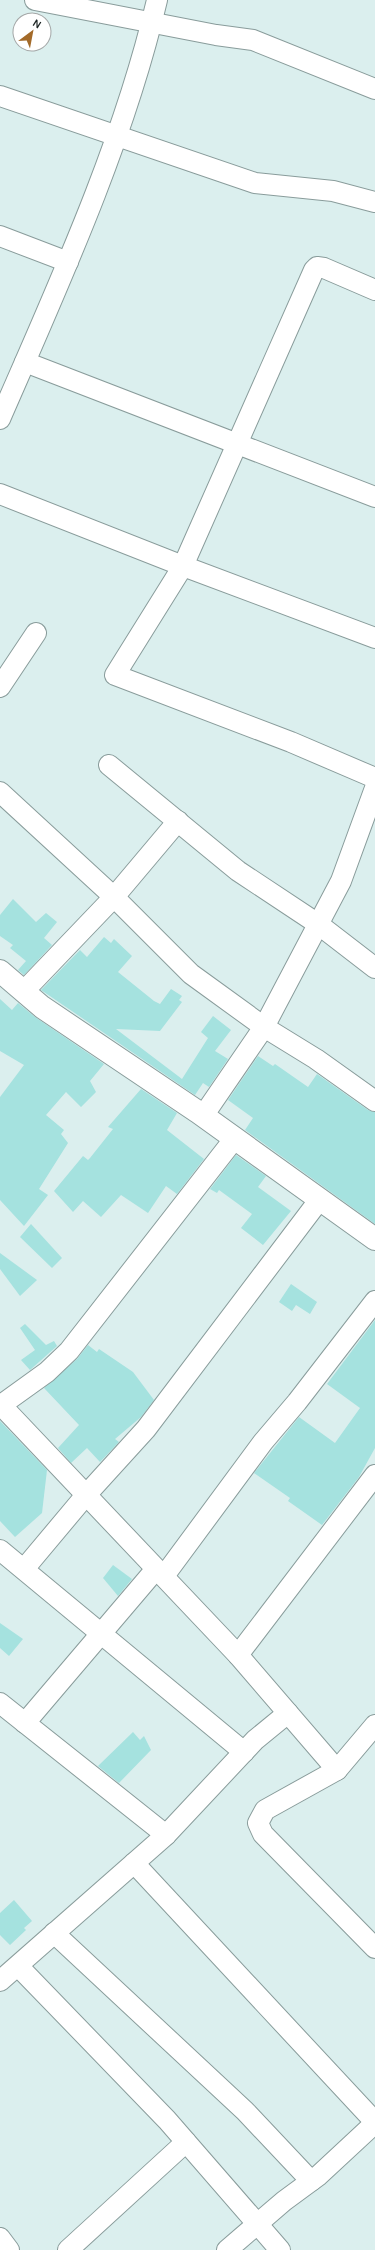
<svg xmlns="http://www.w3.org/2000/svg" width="375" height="2250" font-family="Karla,sans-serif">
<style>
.building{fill:#a5e2df}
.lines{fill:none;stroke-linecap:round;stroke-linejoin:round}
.minor-casing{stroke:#899c9b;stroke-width:22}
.tertiary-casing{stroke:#899c9b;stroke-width:24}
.minor{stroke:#fff;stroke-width:20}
.tertiary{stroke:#fff;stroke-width:22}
</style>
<rect width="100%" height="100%" fill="#dbefee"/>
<g class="building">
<path d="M13,899L36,922L46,913L57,922L44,938L52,945L24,975L18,970L26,961L10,948L13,945L0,936V915Z"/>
<path d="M104,937L111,943L114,939L132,956L118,972L154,1001L160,1004L171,989L182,996L179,1000L182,1002L160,1031L116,1029L182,1079L208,1038L201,1032L213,1016L231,1030L215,1051L228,1059L209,1087L203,1083L195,1095L41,990L80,950L87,957Z"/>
<path d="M0,999L12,1010L18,1003L35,1017L104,1064L90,1081L96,1092L81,1107L66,1092L46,1115L64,1130L61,1134L68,1143L39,1189L48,1195L24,1226L0,1200V1097L24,1065L0,1051Z"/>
<path d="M258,1056L273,1066L275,1064L308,1087L317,1074L368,1110L375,1112V1224L245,1130L253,1118L228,1100Z"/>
<path d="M141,1089L177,1113L167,1130L204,1159L177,1194L166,1186L148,1213L121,1195L101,1217L83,1201L73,1212L54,1191L83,1156L88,1160L90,1158L113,1129L108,1127Z"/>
<path d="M236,1155L266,1176L258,1187L291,1211L263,1245L241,1228L252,1214L219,1190L217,1193L210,1189Z"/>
<path d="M31,1224L62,1258L52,1268L20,1237Z"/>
<path d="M0,1253L37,1280L20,1296L0,1269Z"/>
<path d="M291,1284L317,1302L310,1314L296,1305L292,1311L279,1302Z"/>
<path d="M375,1320V1448L359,1477L322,1525L288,1501L290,1498L254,1473L299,1417L335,1443L360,1408L327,1384Z"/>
<path d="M25,1324L46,1345L54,1341L57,1346L30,1370L21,1360L35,1350L20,1328Z"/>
<path d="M88,1345L97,1352L99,1349L133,1372L154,1400L141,1417L115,1439L119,1442L100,1462L87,1448L71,1463L58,1448L79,1425L44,1388L77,1359Z"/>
<path d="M0,1421L47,1470L42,1513L15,1537L0,1521Z"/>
<path d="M113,1565L132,1579L118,1596L103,1578Z"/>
<path d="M0,1623L23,1639L9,1656L0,1648Z"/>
<path d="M133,1732L140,1740L144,1736L151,1750L119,1783L98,1766Z"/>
<path d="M14,1900L32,1921L24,1928L26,1930L10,1945L0,1935V1913Z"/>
</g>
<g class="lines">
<defs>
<g id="minor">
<path d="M35,0L216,35L253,40L375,89"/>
<path d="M0,96L255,183L333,191L375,202"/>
<path d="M0,236L68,262"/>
<path d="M375,290L324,268L317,267L314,270L183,566L115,675L291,742L375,778"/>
<path d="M25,362L375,497"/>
<path d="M0,419C58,286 124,142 157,0"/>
<path d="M0,494L183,566L375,638"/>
<path d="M0,687L36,633"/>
<path d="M109,765L238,871L318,924L375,968"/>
<path d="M0,792L114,897L191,974L264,1027L316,1059L375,1101"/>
<path d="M24,991L114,897L178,821"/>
<path d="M203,1116L264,1027L341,881L375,788"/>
<path d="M0,1404L238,1655L337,1770"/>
<path d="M1,1405L47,1372L69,1351L235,1138"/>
<path d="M0,1550L244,1752"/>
<path d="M24,1569L86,1495L146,1429L320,1199"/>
<path d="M164,1576L263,1442L297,1402L375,1301"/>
<path d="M238,1655L375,1475"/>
<path d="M0,1703L166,1835L0,1981"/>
<path d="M25,1723L156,1569"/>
<path d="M375,1725L337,1770L265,1810L258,1823L263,1834L375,1948"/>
<path d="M166,1835L255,1740L288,1713"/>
<path d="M134,1863L375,2122"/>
<path d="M54,1933L245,2111L311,2181"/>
<path d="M18,1966L167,2120L280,2250"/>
<path d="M0,2238L9,2250"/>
<path d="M68,2250L186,2142"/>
<path d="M227,2250L284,2201L318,2176L375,2123"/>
</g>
<path id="tertiary" d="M0,971L42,1007L198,1112L375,1239"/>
</defs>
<use href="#minor" class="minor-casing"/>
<use href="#tertiary" class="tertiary-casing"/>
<use href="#minor" class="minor"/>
<use href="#tertiary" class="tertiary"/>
</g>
<g transform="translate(32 32) rotate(32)"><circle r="19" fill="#ffffff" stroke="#a4a7a7"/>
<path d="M0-3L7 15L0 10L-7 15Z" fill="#a36a29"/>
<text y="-6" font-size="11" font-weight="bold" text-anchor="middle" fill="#1c2423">N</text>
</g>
</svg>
